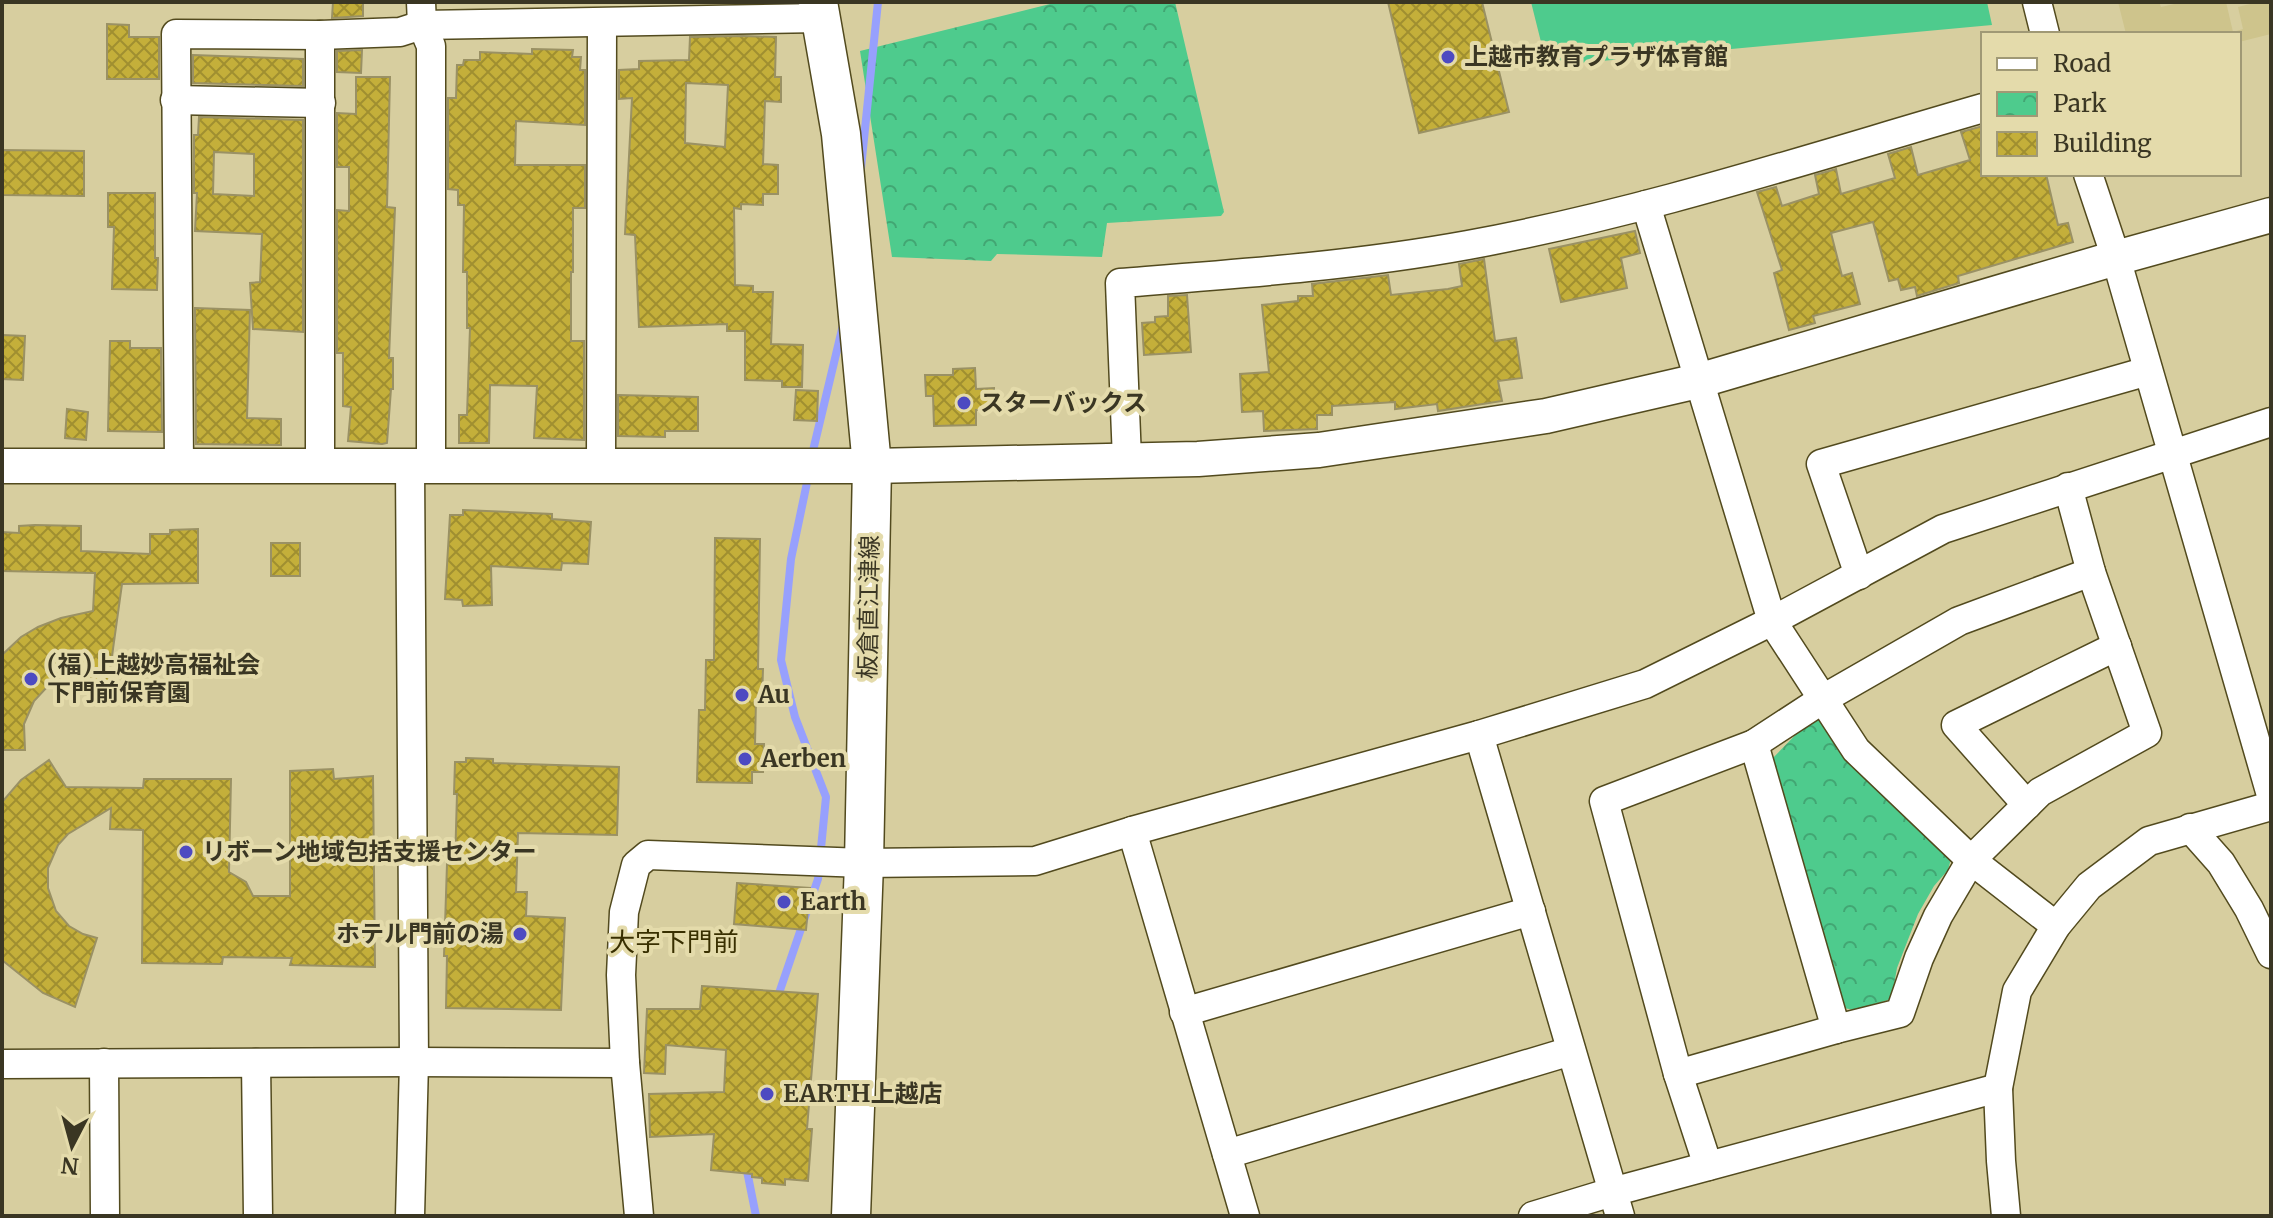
<svg xmlns="http://www.w3.org/2000/svg" width="2273" height="1218" font-family="Merriweather,'Noto Sans JP',serif">
<style>
.built{fill:#cec48c}
.park{fill:url(#park-crowns)}
.pitch{fill:#4ecb8d}
.lines{fill:none;stroke-linecap:round;stroke-linejoin:round}
.stream{stroke:#97a0fd;stroke-width:8}
.building{fill:url(#building-cross-hatch);stroke:#9a9164;stroke-width:2;fill-rule:evenodd}
.minor-casing{stroke:#524a1e;stroke-width:31}
.tertiary-casing{stroke:#524a1e;stroke-width:37}
.secondary-casing{stroke:#524a1e;stroke-width:41}
.minor{stroke:#fff;stroke-width:28}
.tertiary{stroke:#fff;stroke-width:34}
.secondary{stroke:#fff;stroke-width:38}
.poi-dot{fill:#4d4ac1;stroke:#e4dbab;stroke-width:3}
.labels{text-anchor:middle;stroke-width:8;stroke-linejoin:round;paint-order:stroke}
.poi-label{font-size:24px;font-weight:bold;fill:#3a3623;stroke:#e4dbab;text-anchor:start}
.street-label{font-size:24px;fill:#3a3623;stroke:#e4dbab}
.neighbourhood-label{font-size:26px;fill:#382f00;stroke:#e4dbab}
</style>
<defs>
<pattern id="park-crowns" width="20" height="18" patternUnits="userSpaceOnUse" patternTransform="scale(2)"><rect width="20" height="18" fill="#4ecb8d"/><path d="M2 6a3 3 0 1 1 6 0M12 15a3 3 0 1 1 6 0" fill="none" stroke="#42a673"/></pattern>
<pattern id="building-cross-hatch" width="8" height="8" patternUnits="userSpaceOnUse" patternTransform="scale(2)"><rect width="8" height="8" fill="#c4af3a"/><path d="M0 0l8 8M0 8l8-8" fill="none" stroke="#a08f30"/></pattern>
</defs>
<rect width="100%" height="100%" fill="#d7ce9f"/>
<path class="built" d="M2118,2H2159L2161,7L2183,2H2226L2233,32L2243,29L2238,7L2258,2H2271V34L2239,42V34H2126Z"/>
<g class="park">
<path d="M1058,2H1175L1224,212L1221,216L1107,223L1102,257L997,254L991,261L892,257L860,51Z"/>
<path d="M1817,717L1826,720L1952,855L1948,870L1934,886L1918,914L1897,968L1892,996L1888,1000L1854,1010L1844,1008L1840,999L1773,758L1812,718Z"/>
</g>
<path class="pitch" d="M1531,2H1987L1992,25L1547,66Z"/>
<g class="lines">
<g class="stream">
<path d="M861,168L878,2"/>
<path d="M811,459L843,325"/>
<path d="M776,1002L818,879L826,797L795,717L781,660L791,559L809,473"/>
<path d="M748,1165L747,1171L756,1216"/>
</g>
</g>
<g class="building">
<path d="M333,2H363V16L332,18Z"/>
<path d="M1388,2H1482L1509,112L1419,133Z"/>
<path d="M107,24L129,25V37H159V79H107Z"/>
<path d="M743,36L776,37L775,77H781V102L765,101L763,164L778,165V194H763V205L741,204V209L734,208L735,285L753,286V292H773L771,344L803,345L802,387H782V381L745,380V331H727V324L639,327L635,235L625,234L632,98L619,99V70L639,69V61L689,60L690,37ZM686,83L728,85L725,147L685,143Z"/>
<path d="M532,49L573,50L572,57H581L580,70H585V125L516,121L515,165H585V208H573V272H571V341H584V440L534,438L537,386L490,385L489,443H459V415H467L470,328H467V272H463L464,205H458V190L448,189V98H456L457,65H463L464,60H480V52L532,54Z"/>
<path d="M362,50L361,73L337,72V51Z"/>
<path d="M193,55L303,59V86L193,83Z"/>
<path d="M356,77H390L387,207L395,208L389,358H393V389H391L387,443L382,444L348,441L351,407L343,406V353H337V210L349,211V167H337V113L356,114Z"/>
<path d="M199,117L303,120V332L253,329L250,283L260,282L262,234L195,231L197,193H194V135H198ZM214,152L254,154V196L213,194Z"/>
<path d="M1983,126V174H2046L2058,225L2068,223L2073,242L1958,276L1959,283L1917,296L1915,287L1901,290L1898,279L1889,281L1873,222L1831,233L1842,276L1852,273L1860,304L1813,316L1815,323L1789,330L1774,273L1782,270L1757,192L1776,187L1782,206L1819,194L1815,175L1836,169L1841,194L1895,178L1888,154L1911,147L1918,175L1970,160L1961,132Z"/>
<path d="M2,150L84,151V196L2,195Z"/>
<path d="M108,193H155V258H158L157,290L112,289L114,227H108Z"/>
<path d="M1635,231L1640,253L1621,258L1627,288L1561,302L1549,249Z"/>
<path d="M1484,259L1495,341L1516,338L1522,378L1498,381L1502,401L1438,411L1437,404L1395,409V402L1332,406V415H1317V429L1264,431L1263,411L1242,412L1240,374L1269,372L1262,305L1298,301V296H1313L1312,284L1388,275L1391,295L1448,289L1462,286L1459,264Z"/>
<path d="M1187,295L1191,352L1144,355L1142,323L1155,322V317L1168,316V296Z"/>
<path d="M195,308L250,310L247,418L281,419V445L196,444Z"/>
<path d="M2,335L25,336L23,380L2,379Z"/>
<path d="M110,341H130V348H161L162,432L108,431Z"/>
<path d="M975,368L976,389L994,388V410H976V425L934,426L933,396H926L925,375H953V369Z"/>
<path d="M796,390L818,391L817,421L794,420Z"/>
<path d="M618,395L698,397V431H665V437L618,436Z"/>
<path d="M67,409L88,412L86,440L65,438Z"/>
<path d="M463,510L552,514V519L591,522L588,564L562,563L561,570L491,566L492,605L463,606L462,600L445,599L450,515H463Z"/>
<path d="M35,525L81,526V551L150,554V534H170V530L198,529V583L122,584L108,685H80L74,670L47,687L34,701L24,724L25,750H2V655L21,637L38,627L61,618L93,611L95,573L2,571V532L19,533V526Z"/>
<path d="M715,538L760,539L758,669H763L762,699H756L755,744H764L763,772H752V783L697,782L699,710H705L706,660H714Z"/>
<rect x="271" y="543" width="29" height="33"/>
<path d="M466,758L493,759V763L619,767L617,835L518,833L516,892H527L526,916L565,918L561,1010L446,1008L447,956H444L447,864H455L457,794H454L455,762H466Z"/>
<path d="M49,760L66,787L143,788L144,779H231L229,872L246,882L253,896H290V771L333,769L334,779L373,776L375,967L290,965L292,958L223,957L222,964L142,963L143,830L110,829L111,808L68,834L58,845L48,868V888L56,911L69,926L83,934L97,938L75,1007L43,993L2,960V802L21,780Z"/>
<path d="M737,883L810,888L806,930L734,924Z"/>
<path d="M702,986L818,994L807,1129H812L808,1181L785,1179V1185L762,1183V1178L752,1177V1174L711,1170L714,1134L650,1137L649,1094L724,1092L726,1050L666,1045L665,1074L644,1073L647,1009H700Z"/>
</g>
<g class="lines">
<defs>
<g id="minor">
<path d="M421,2L422,25L431,46V466"/>
<path d="M2037,2L2045,34"/>
<path d="M320,35V465"/>
<path d="M175,100L321,103"/>
<path d="M2088,174L2116,258L2271,795"/>
<path d="M1646,205L1772,621L1856,750L1971,860L2056,926"/>
<path d="M1127,460L1120,283C1236,274 1353,266 1468,245C1643,213 1813,157 1983,108"/>
<path d="M601,465L602,23"/>
<path d="M179,466L176,34L320,35L400,32L422,25L821,18"/>
<path d="M410,467L414,1062L410,1216"/>
<path d="M1859,575L1821,464L2148,371"/>
<path d="M1479,735L1620,1216"/>
<path d="M1754,744L1836,1029"/>
<path d="M2027,805L1956,725L2117,646"/>
<path d="M2190,828L2221,863L2249,909L2271,954"/>
<path d="M1132,831L1245,1216"/>
<path d="M1184,1012L1531,911"/>
<path d="M104,1063L105,1216"/>
<path d="M256,1063L258,1216"/>
<path d="M2,1064L414,1062L625,1063"/>
<path d="M1678,1074L1836,1029L1900,1013L1919,958L1938,916L1971,860L2040,792L2147,733L2091,572L2068,487"/>
<path d="M1227,1154L1571,1051"/>
<path d="M1708,1166L1678,1074L1604,801L1754,744L1823,699L1959,621L2091,572"/>
<path d="M639,1216L625,1063L621,975L624,912L636,865L648,855L864,863L1035,861L1132,831L1479,735L1645,684L1772,621L1943,529L2271,422"/>
<path d="M1533,1216L1612,1192L1998,1088"/>
<path d="M2006,1216L2001,1161L1998,1088L2017,991L2056,926L2089,886L2149,841L2271,806"/>
</g>
<path id="tertiary" d="M2,466H872L1198,459L1319,450L1546,416L1698,381L2116,258L2271,215"/>
<path id="secondary" d="M818,2L841,134L872,466L864,863L851,1216"/>
</defs>
<use href="#minor" class="minor-casing"/>
<use href="#tertiary" class="tertiary-casing"/>
<use href="#secondary" class="secondary-casing"/>
<use href="#minor" class="minor"/>
<use href="#tertiary" class="tertiary"/>
<use href="#secondary" class="secondary"/>
</g>
<g class="poi-dot">
<circle cx="1448" cy="57" r="8"/>
<circle cx="964" cy="403" r="8"/>
<circle cx="31" cy="679" r="8"/>
<circle cx="742" cy="695" r="8"/>
<circle cx="745" cy="759" r="8"/>
<circle cx="186" cy="852" r="8"/>
<circle cx="784" cy="902" r="8"/>
<circle cx="520" cy="934" r="8"/>
<circle cx="767" cy="1094" r="8"/>
</g>
<g class="labels">
<g class="poi-label">
<text x="1464" y="65">上越市教育プラザ体育館</text>
<text x="980" y="411">スターバックス</text>
<text x="47" y="673">(福)上越妙高福祉会<tspan x="47" dy="28">下門前保育園</tspan></text>
<text x="758" y="703">Au</text>
<text x="761" y="767">Aerben</text>
<text x="202" y="860">リボーン地域包括支援センター</text>
<text x="800" y="910">Earth</text>
<text x="504" y="942" text-anchor="end">ホテル門前の湯</text>
<text x="783" y="1102">EARTH上越店</text>
</g>
<g class="street-label">
<text transform="translate(869 607) rotate(-89)" y="8">板倉直江津線</text>
</g>
<g class="neighbourhood-label">
<text x="674" y="951">大字下門前</text>
</g>
</g>
<rect width="2273" height="1218" fill="none" stroke="#3a3623" stroke-width="8"/>
<rect x="1981" y="32" width="260" height="144" fill="#e4dbab" stroke="#a09975" stroke-width="2"/>
<rect x="1997" y="58" width="40" height="12" fill="#ffffff" stroke="#a09975" stroke-width="2"/>
<text x="2053" y="72" font-size="24" fill="#3a3623">Road</text>
<rect x="1997" y="92" width="40" height="24" fill="url(#park-crowns)" stroke="#a09975" stroke-width="2"/>
<text x="2053" y="112" font-size="24" fill="#3a3623">Park</text>
<rect x="1997" y="132" width="40" height="24" fill="url(#building-cross-hatch)" stroke="#a09975" stroke-width="2"/>
<text x="2053" y="152" font-size="24" fill="#3a3623">Building</text>
<g transform="translate(72 1146) rotate(186)" stroke="#e4dbab" stroke-width="6" paint-order="stroke">
<path d="M0-6L14 30L0 20L-14 30Z" fill="#3a3623"/>
<text y="-12" font-size="22" font-weight="bold" text-anchor="middle" fill="#3a3623">N</text>
</g>
</svg>
